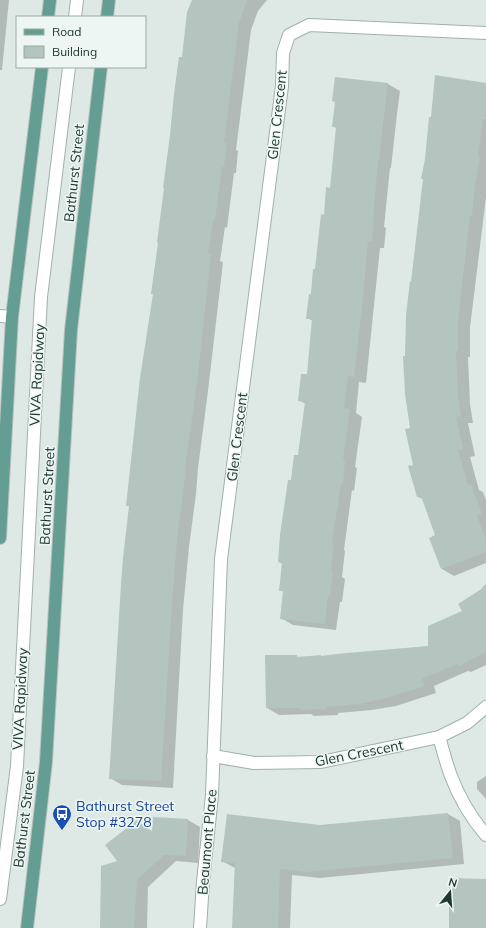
<svg xmlns="http://www.w3.org/2000/svg" width="486" height="928" font-family="Mulish,sans-serif">
<style>
.shadow{fill:#0003}
.building{fill:#b4c4be}
.lines{fill:none;stroke-linecap:round;stroke-linejoin:round}
.minor-casing{stroke:#a1b0ac;stroke-width:14}
.major-casing{stroke:#bcc3c2;stroke-width:14}
.minor{stroke:#fff;stroke-width:12}
.major{stroke:#649d92;stroke-width:12}
.labels{text-anchor:middle;stroke-width:3;stroke-linejoin:round;paint-order:stroke}
.street-label{font-size:14px;fill:#203833;stroke:#eef6f3}
.transit-label{font-size:14px;fill:#164399;stroke:#eef6f3;text-anchor:start}
</style>
<rect width="100%" height="100%" fill="#dee9e5"/>
<g class="shadow">
<path d="M0,0H9L2,70H0Z"/>
<path d="M193,0H267L258,11L251,30L236,150L238,151L236,173H234L227,228L225,227L220,261L223,262L221,280L208,391L198,468L196,494L189,547L183,610L173,788L122,785L110,778L130,507L127,505L154,295L183,58Z"/>
<path d="M336,78L388,84L400,91L397,114L391,168H390L384,227L386,228L384,248H380L373,315L366,383L359,382L356,413L362,417L355,467L357,468L354,491L352,490L344,550L345,551L342,577L345,579L342,602H340L336,630L293,625L281,618L284,592L280,590L283,564L279,562L292,482L299,456L306,404L299,400L308,376L313,321L307,318L325,216L331,189L337,129L333,126L336,103Z"/>
<path d="M486,84V197L470,328V357H468L470,404L473,423H468L475,456L470,457L479,490L483,492L486,500V563L454,576L442,569L430,538L436,536L423,499L418,497L414,466L406,357L412,283Z"/>
<path d="M486,584V665L471,672L468,671L434,686L436,693L396,706L372,710L338,713V715L314,716L311,714L279,715L267,708L296,656L300,658L323,657L429,647L464,612L483,590L482,588Z"/>
<path d="M486,776V799L477,789V782Z"/>
<path d="M448,814L460,821L464,864L320,878L292,875L290,928H233L235,868L222,861L320,826Z"/>
<path d="M154,818L188,820L200,827L198,863L176,861L148,887L147,928H101L119,861L137,822L153,832Z"/>
</g>
<g class="building">
<path d="M192,0H247L239,23L224,143H227L224,167H222L215,221H213L208,254H211L209,272L197,383L186,461L184,486L177,540L172,603L161,781L109,779L121,584L123,558L129,506H126L140,378L153,294H151L158,243L157,242L164,188H163L170,135L174,94L179,57H182L187,12Z"/>
<path d="M435,75L486,83V119H483L478,157H480L475,186L472,216H470L458,321V351H456L458,396L461,416L456,417L463,449L458,450L468,485L471,484L482,514L477,516L486,539V552L441,569L429,538L435,535L421,496L417,497L408,466L413,465L405,429L410,428L405,394L403,356H405L406,315L410,281L411,282L423,179H421L425,159L429,117H431Z"/>
<path d="M335,77L388,83L385,107L379,161H378L373,220H374L372,242L368,241L362,308L354,377L348,376L344,408L350,409L343,460H345L343,484H341L332,542L334,543L331,571H333L330,596H328L325,624L280,619L283,591H279L282,563L278,562L280,535L288,480H291L294,455H298L305,402L298,401L301,374H307L312,319H306L309,294H311L313,269H315L321,214L324,215L326,187L330,188L336,127H332L335,102L332,101Z"/>
<path d="M486,586V652L459,666L457,664L422,679L425,686L383,699L359,704L326,707V709L301,710V708H266L265,655H297V657L321,655V656L336,654L428,646V626L462,611L458,604Z"/>
<path d="M448,813L453,858L307,872L280,869L278,928H232L235,863L221,862L227,814L320,825Z"/>
<path d="M153,817L188,819L186,856L164,855L137,880L134,928H100L101,866L117,861L105,845L137,820L152,832Z"/>
<path d="M449,878L486,879V928H449Z"/>
</g>
<g class="lines">
<defs>
<g id="minor">
<path d="M75,17L77,0"/>
<path d="M0,316L12,317"/>
<path d="M439,737C443,750 446,763 451,776C459,797 471,818 486,835"/>
<path d="M213,756L254,763L321,762L439,737L467,723L486,707"/>
<path d="M0,899L17,766L41,297L69,67"/>
<path d="M200,928L203,882L212,795L221,559L282,86L283,53L289,35L309,25L486,33"/>
</g>
<g id="major">
<path d="M48,17L50,0"/>
<path d="M107,17L109,0"/>
<path d="M0,538L12,317L42,67"/>
<path d="M27,928L46,762L71,330L101,67"/>
</g>
</defs>
<use href="#minor" class="minor-casing"/>
<use href="#major" class="major-casing"/>
<use href="#minor" class="minor"/>
<use href="#major" class="major"/>
</g>
<defs>
<symbol id="bus-pin" viewBox="-11 -11 22 30"><path d="M0 17L-7.5 6A9.5 9.5 0 1 1 7.5 6Z" fill="#1a4fb4" stroke="#eef6f3"/><path d="M-5-6H5V4H4V6H2V4H-2V6H-4V4H-5ZM-3.5-4V0h7V-4ZM-3.5 1.2v1.5H-2V1.2ZM2 1.2v1.5H3.5V1.2Z" fill="#fff"/></symbol>
</defs>
<g fill-rule="evenodd">
<use href="#bus-pin" x="51" y="803" width="22" height="30"/>
</g>
<g class="labels">
<g class="street-label">
<text transform="translate(277 115) rotate(-84)" y="5">Glen Crescent</text>
<text transform="translate(74 173) rotate(-84)" y="5">Bathurst Street</text>
<text transform="translate(37 375) rotate(-87)" y="5">VIVA Rapidway</text>
<text transform="translate(237 437) rotate(-83)" y="5">Glen Crescent</text>
<text transform="translate(47 496) rotate(-87)" y="5">Bathurst Street</text>
<text transform="translate(20 699) rotate(-87)" y="5">VIVA Rapidway</text>
<text transform="translate(359 753) rotate(-11)" y="5">Glen Crescent</text>
<text transform="translate(24 819) rotate(-83)" y="5">Bathurst Street</text>
<text transform="translate(207 842) rotate(-85)" y="5">Beaumont Place</text>
</g>
<g class="transit-label">
<text x="76" y="811">Bathurst Street<tspan x="76" dy="16">Stop #3278</tspan></text>
</g>
</g>
<rect x="16" y="16" width="130" height="52" fill="#eef6f3" stroke="#9caaa6"/>
<rect x="24" y="29" width="20" height="6" fill="#649d92" stroke="#9caaa6"/>
<text x="52" y="36" font-size="12" fill="#203833">Road</text>
<rect x="24" y="46" width="20" height="12" fill="#b4c4be" stroke="#9caaa6"/>
<text x="52" y="56" font-size="12" fill="#203833">Building</text>
<g transform="translate(450 892) rotate(17)" stroke="#eef6f3" stroke-width="3" paint-order="stroke">
<path d="M0-3L7 15L0 10L-7 15Z" fill="#203833"/>
<text y="-6" font-size="11" font-weight="bold" text-anchor="middle" fill="#203833">N</text>
</g>
</svg>
